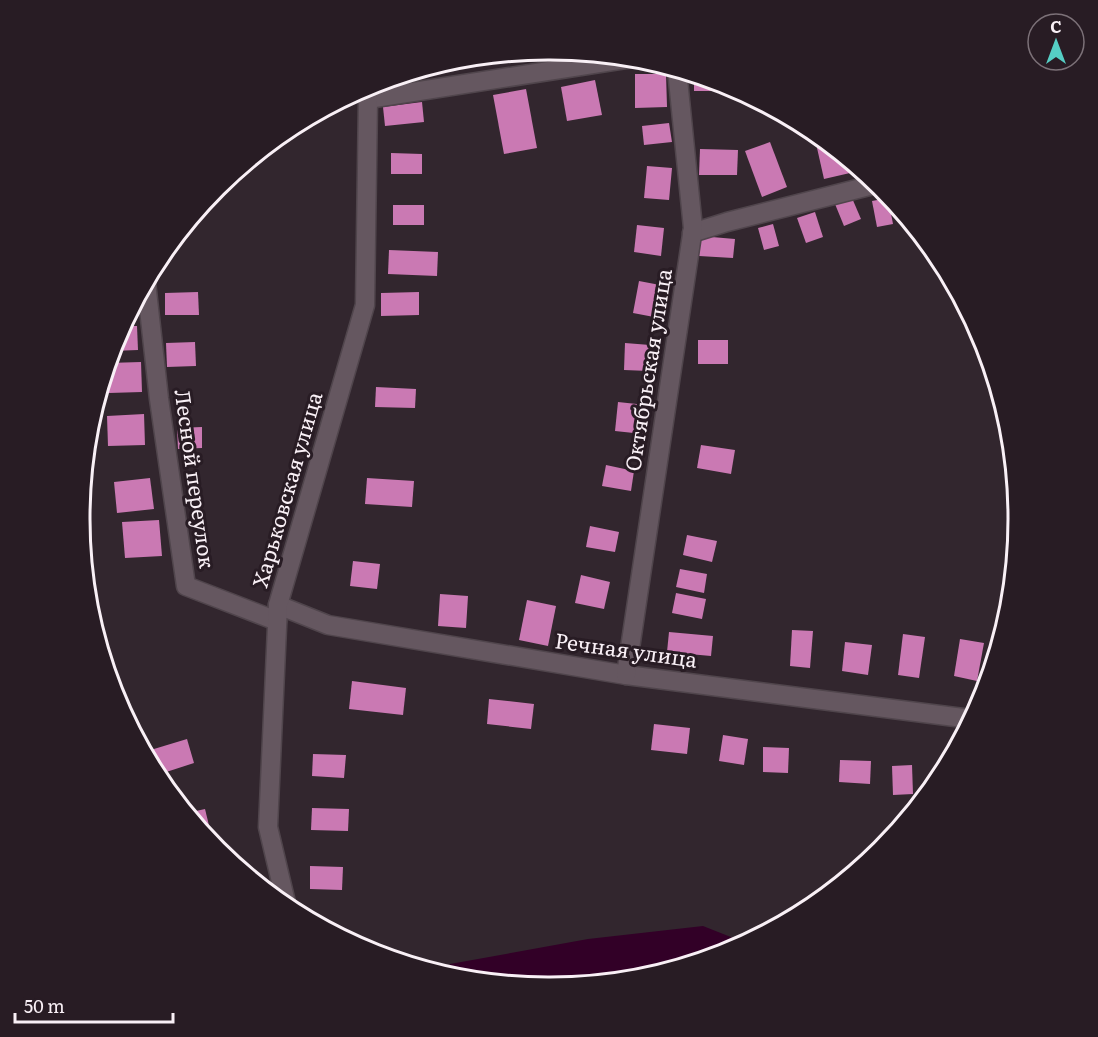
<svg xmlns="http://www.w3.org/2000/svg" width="1098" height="1037" font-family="Literata,serif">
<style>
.water{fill:#320027}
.building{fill:#ca79b3}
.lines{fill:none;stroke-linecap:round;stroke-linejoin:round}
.street-casing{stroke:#50454c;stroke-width:21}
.street{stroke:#655760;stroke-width:18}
.labels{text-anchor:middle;stroke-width:6;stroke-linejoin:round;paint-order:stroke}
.street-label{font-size:21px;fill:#f9f0f6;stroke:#281c24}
.rim{fill:none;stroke:#f9f0f6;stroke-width:3}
</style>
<rect width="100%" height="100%" fill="#32262e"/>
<path class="water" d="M703,926L746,943L728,952L640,979L549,987L457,978L444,974L450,964L588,939Z"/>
<g class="building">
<path d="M515,53L516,57L492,61L491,55Z"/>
<path d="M635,74H666L667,107L635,108Z"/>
<path d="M694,75L729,85L740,91H694Z"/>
<path d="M595,80L602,115L567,121L561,87Z"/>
<path d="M526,89L537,148L504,154L493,95Z"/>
<path d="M422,102L424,122L385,126L383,107Z"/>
<path d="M669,123L672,142L644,145L642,126Z"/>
<path d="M821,138L847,159L850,173L824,179L815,139Z"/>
<path d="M770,142L787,187L762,197L745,151Z"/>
<path d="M700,149L738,150L737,175H699Z"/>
<path d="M391,153L422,154V174H391Z"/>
<path d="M647,166L672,168L669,200L644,198Z"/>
<path d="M852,198L861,219L844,226L835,204Z"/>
<path d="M888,198L893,224L877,227L872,201Z"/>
<rect x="393" y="205" width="31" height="20"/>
<path d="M815,212L823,237L806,243L797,218Z"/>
<path d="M773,224L779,246L764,250L758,228Z"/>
<path d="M637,225L664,228L661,256L634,252Z"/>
<path d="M700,236L735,239L733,258L699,256Z"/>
<path d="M389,250L438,252L437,276L388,274Z"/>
<path d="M639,281L660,285L654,317L633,313Z"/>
<path d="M198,292L199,315H165V293Z"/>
<path d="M419,292V315L381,316V293Z"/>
<path d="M123,326H137L138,350L112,351Z"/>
<rect x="698" y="340" width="30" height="24"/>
<path d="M195,342L196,366L167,367L166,343Z"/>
<path d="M625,343L650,345L649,371L624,370Z"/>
<path d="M141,362L142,392L109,393L108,363Z"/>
<path d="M376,387L416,389L415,408L375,407Z"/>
<path d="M618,402L646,405L643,434L615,431Z"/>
<path d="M144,414L145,445L108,446L107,416Z"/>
<path d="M202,427V448L178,449L177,428Z"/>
<path d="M701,445L735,450L731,474L697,468Z"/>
<path d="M606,465L634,471L631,491L602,486Z"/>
<path d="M150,478L154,509L117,513L114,482Z"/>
<path d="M367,478L414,481L412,507L365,504Z"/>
<path d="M159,520L162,556L125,558L122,522Z"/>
<path d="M590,526L619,532L615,552L586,547Z"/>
<path d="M687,535L717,541L712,562L683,555Z"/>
<path d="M353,561L380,564L377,589L350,586Z"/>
<path d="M680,569L707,574L704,593L676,587Z"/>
<path d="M581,575L610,582L604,609L575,603Z"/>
<path d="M676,593L706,599L702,619L672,613Z"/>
<path d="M440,594L468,596L466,628L438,626Z"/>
<path d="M527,600L556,606L548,646L519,640Z"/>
<path d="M792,630L813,631L810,668L790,666Z"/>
<path d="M669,632L713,636L711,656L667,652Z"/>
<path d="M903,634L925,637L919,678L898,675Z"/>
<path d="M960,639L984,643L977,681L954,676Z"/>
<path d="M845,642L872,645L868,675L842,671Z"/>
<path d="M352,681L406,688L403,715L349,709Z"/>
<path d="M489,699L534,704L531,729L487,724Z"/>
<path d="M654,724L690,728L687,754L651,750Z"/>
<path d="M723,735L748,739L744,765L719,761Z"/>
<path d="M187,739L194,763L157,775L144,752Z"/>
<path d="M763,747L789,748L788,773L763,772Z"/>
<path d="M313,754L346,755L344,778L312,776Z"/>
<path d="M840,760L871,761L870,784L839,782Z"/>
<path d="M912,765L913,794L893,795L892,766Z"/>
<path d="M312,808L349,809L348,831L311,830Z"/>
<path d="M205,809L213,842H211L187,813Z"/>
<path d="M310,866L343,867L342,890L310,889Z"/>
</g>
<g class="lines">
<defs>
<g id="street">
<path d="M368,99L632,58"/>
<path d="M692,233L727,222L877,184"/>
<path d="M146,282L159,399L186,586L277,621"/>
<path d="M278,605L328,625L626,675L971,719"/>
<path d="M626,675L693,228L677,70"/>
<path d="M287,907L268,827L278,605L365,305L368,99L366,87"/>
</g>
</defs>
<use href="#street" class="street-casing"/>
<use href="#street" class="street"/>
</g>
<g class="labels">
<g class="street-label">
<text transform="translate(649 370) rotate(-81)" y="7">Октябрьская улица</text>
<text transform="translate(194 479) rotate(82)" y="7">Лесной переулок</text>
<text transform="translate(288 490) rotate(-74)" y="7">Харьковская улица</text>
<text transform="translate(626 651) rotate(8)" y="7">Речная улица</text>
</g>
</g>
<path d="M0 0H1098V1037H0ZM548 60H550A458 458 0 0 1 1008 518V519A458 458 0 0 1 550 977H548A458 458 0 0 1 90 519V518A458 458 0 0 1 548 60Z" fill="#281c24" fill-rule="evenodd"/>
<path class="rim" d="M548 60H550A458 458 0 0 1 1008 518V519A458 458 0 0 1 550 977H548A458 458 0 0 1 90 519V518A458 458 0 0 1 548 60Z"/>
<g transform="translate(1056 42)"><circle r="28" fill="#281c24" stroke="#7c7178" stroke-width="1.5"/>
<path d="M0-4.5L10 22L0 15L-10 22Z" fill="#55cec4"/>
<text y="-9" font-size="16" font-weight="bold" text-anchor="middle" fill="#f9f0f6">С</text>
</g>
<path d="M15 1013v9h158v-9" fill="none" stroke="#f9f0f6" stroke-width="3"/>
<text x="24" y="1013" font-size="18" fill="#f9f0f6" stroke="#281c24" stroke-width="4.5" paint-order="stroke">50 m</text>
</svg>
